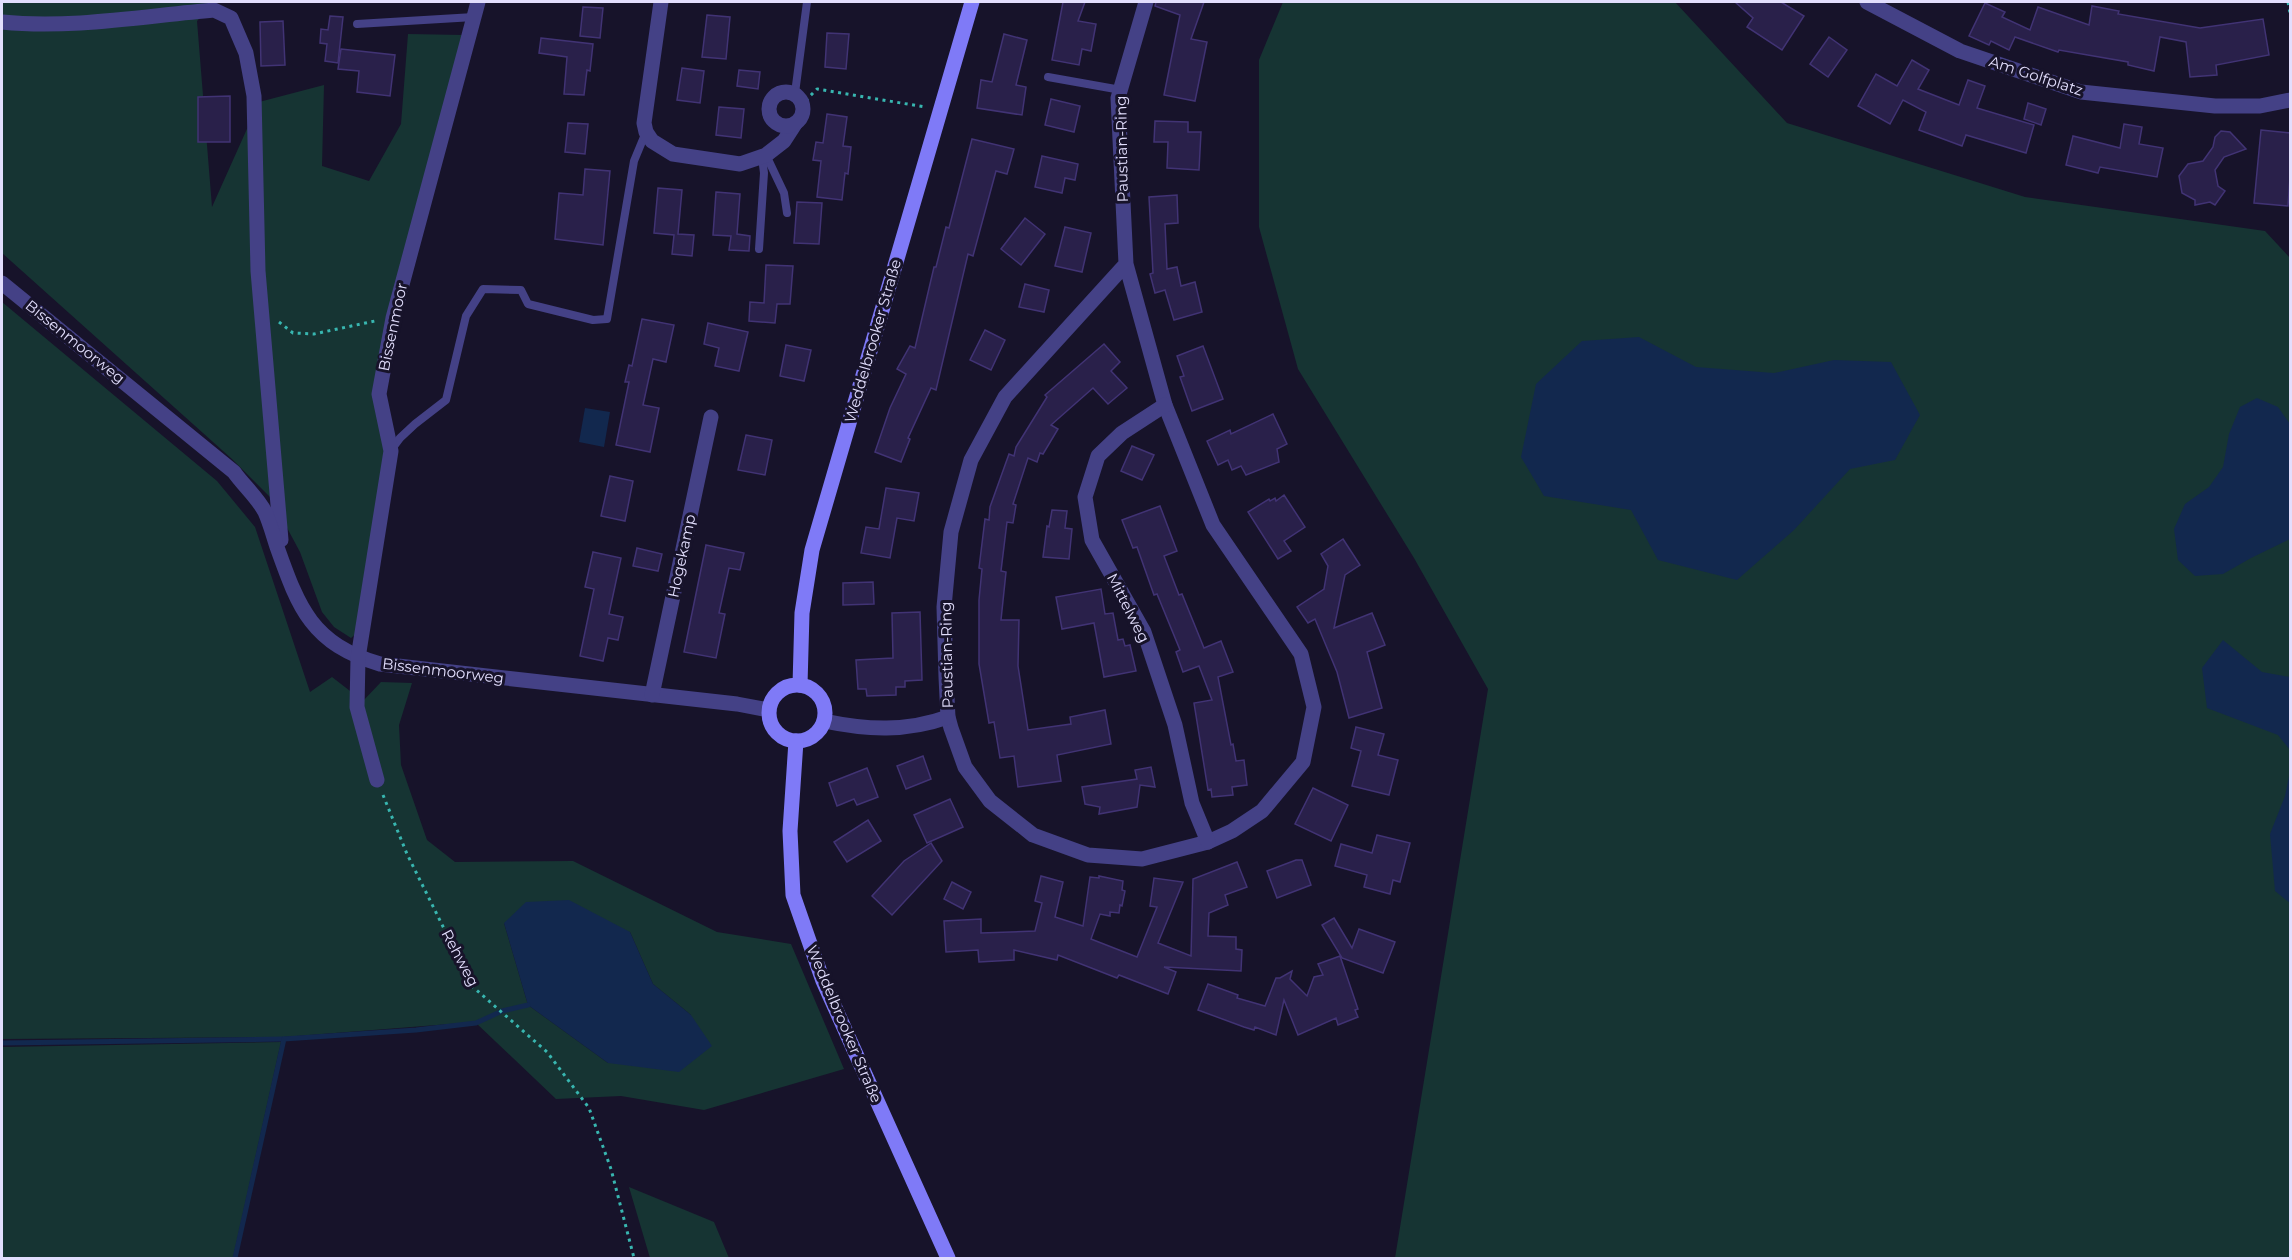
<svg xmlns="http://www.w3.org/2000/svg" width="2292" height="1260" font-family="Montserrat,sans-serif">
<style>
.green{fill:#163433;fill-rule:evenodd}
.water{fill:#12284e}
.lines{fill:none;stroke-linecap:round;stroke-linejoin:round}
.stream{stroke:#12284e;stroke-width:5}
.building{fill:#29204a;stroke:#413374;stroke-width:1.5}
.path{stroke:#38b6b0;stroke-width:3;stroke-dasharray:3 4.5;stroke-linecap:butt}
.lane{stroke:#444186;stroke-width:8}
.street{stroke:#444186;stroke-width:15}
.secondary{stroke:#7f7af7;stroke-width:15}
.labels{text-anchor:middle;stroke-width:6;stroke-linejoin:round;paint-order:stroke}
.street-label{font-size:15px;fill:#e2defd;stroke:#17132a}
</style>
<rect width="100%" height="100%" fill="#17132a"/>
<g class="green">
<path d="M2,2H216L197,21L212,207L259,102L324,85L322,166L369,181L401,124L408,34L463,35L375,395L386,449L358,632L351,638L334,627L322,612L300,552L271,498L232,459L2,253Z"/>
<path d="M1283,2H1675L1787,123L2025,197L2265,231L2290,258V1258H1395L1488,689L1414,558L1298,369L1259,227V60Z"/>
<path d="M2,302L217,481L255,527L310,692L332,677L363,701L381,682L412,683L399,725L401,765L427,840L455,862L573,861L717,932L791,944L844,1069L704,1110L621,1096L556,1099L475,1022L284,1037L2,1039ZM504,923L630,932L653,984L691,1015L608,1063L528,1005Z"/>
<path d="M281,1042L233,1258H2V1047Z"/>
<path d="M629,1187L714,1222L729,1258H650Z"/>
</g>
<g class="water">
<path d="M1639,337L1696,367L1774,373L1834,360L1891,362L1920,415L1895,460L1850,469L1794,530L1737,580L1658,560L1631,510L1544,496L1521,457L1536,384L1582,341Z"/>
<path d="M2257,398L2278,407L2290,424V539L2251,558L2223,574L2195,576L2178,560L2174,529L2185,504L2209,487L2223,467L2229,434L2240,407Z"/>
<path d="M585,408L610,412L604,447L579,442Z"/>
<path d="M2223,640L2262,672L2290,677V750L2278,735L2207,708L2202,668Z"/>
<path d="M2290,771V903L2275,891L2270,834L2285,796Z"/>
<path d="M569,900L630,932L653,984L691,1015L712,1046L679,1072L608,1063L528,1005L504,923L526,902Z"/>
</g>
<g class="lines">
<g class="stream">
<path d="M502,1011L528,1005"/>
<path d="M2,1043L284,1039"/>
<path d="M235,1258L284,1039L416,1030L476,1023L500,1012"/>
</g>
</g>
<g class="building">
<path d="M1063,2H1085L1078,21L1096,24L1091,51L1082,49L1079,65L1052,60Z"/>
<path d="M1156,2H1204L1191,39L1207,42L1195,101L1164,95L1180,15L1155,6Z"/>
<path d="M1735,2H1781L1804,16L1782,50L1747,27L1753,18Z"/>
<path d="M1985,3L2005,12L2002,17L2030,30L2038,7L2089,25L2092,6L2119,11L2118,14L2200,28L2263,19L2269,55L2216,65L2217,75L2190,77L2186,42L2160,37L2154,71L2128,65V62L2059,50L2058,52L2015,37L2009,50L1991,41L1989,45L1969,36Z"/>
<path d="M583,7L603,8L600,38L580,36Z"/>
<path d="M707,15L730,17L726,59L702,57Z"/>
<path d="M330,16L343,17L338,63L325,61L327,44L320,43L321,29L328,30Z"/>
<path d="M283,21L285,65L261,66L260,22Z"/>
<path d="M827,33L849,34L846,69L825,67Z"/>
<path d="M1004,34L1027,40L1016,85L1026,87L1022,115L977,108L981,80L992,82Z"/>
<path d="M1829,37L1847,50L1828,77L1810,64Z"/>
<path d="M541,38L593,44L590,71L587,70L584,95L564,94L567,57L539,53Z"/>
<path d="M341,49L395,55L390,96L357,92L359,71L338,69Z"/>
<path d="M1912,60L1929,70L1918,89L1959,105L1968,80L1985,86L1977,108L2034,125L2026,153L1966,135L1962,146L1919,130L1926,112L1903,100L1890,124L1858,106L1876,74L1897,86Z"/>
<path d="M682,68L704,71L700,103L677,100Z"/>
<path d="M739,70L760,72L758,89L737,86Z"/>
<path d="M230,96V142H198V97Z"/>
<path d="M1051,99L1080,106L1074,132L1045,125Z"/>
<path d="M2028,103L2046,109L2041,125L2024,119Z"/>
<path d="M719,107L744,109L741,138L716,135Z"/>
<path d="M827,114L847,117L843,146L851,147L848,174L845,173L842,200L817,197L821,161L813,160L816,142L823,143Z"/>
<path d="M1155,121L1188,122V132H1201L1199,170L1167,168L1168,142H1154Z"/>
<path d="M568,123L588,124L585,154L565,152Z"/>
<path d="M2124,124L2142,127L2139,144L2163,148L2157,177L2100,167L2098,173L2066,165L2073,136L2120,148Z"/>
<path d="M2261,130L2290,133V177L2288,206L2254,203Z"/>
<path d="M2221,131L2230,132L2246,149L2224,157L2215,170L2218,186L2225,191L2215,205L2210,202L2195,205V200L2182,193L2179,176L2188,164L2203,161L2213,147L2215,137Z"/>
<path d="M972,139L1014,149L1007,174L996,171L973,256L968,254L936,390L931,388L908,438L910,439L901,462L875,452L890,408L906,374L897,369L910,346L915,348L934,267H936L946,227L949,228Z"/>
<path d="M1042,156L1078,164L1075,180L1065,178L1062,193L1035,187Z"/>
<path d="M585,169L610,171L603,245L555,239L559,193L583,195Z"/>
<path d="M658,188L682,190L678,234L694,235L692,256L672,254L674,235L654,233Z"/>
<path d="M716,192L740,194L737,234L750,236L749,251L729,250L731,236L713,235Z"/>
<path d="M1177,195L1178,223L1165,224L1167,269L1177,267L1181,286L1195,282L1202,312L1174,320L1165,290L1155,293L1150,274L1153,273L1149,197Z"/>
<path d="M797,202L822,203L819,244L794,243Z"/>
<path d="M1025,218L1045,234L1021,265L1001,249Z"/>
<path d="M1065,227L1091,233L1082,272L1055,266Z"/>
<path d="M766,265L793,266L790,304H777L775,323L749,321L750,302L764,303Z"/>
<path d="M1025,284L1049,290L1044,312L1019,307Z"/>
<path d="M642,319L674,325L666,362L653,359L643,405L659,408L650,452L616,445L629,382H625L629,365L632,366Z"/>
<path d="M708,323L748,332L739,371L715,366L719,348L704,344Z"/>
<path d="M985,330L1005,340L991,370L970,360Z"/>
<path d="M1104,344L1120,362L1111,371L1127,388L1108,404L1093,388L1051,425L1058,429L1043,454L1040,453L1037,462L1028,458L1013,504L1016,505L1013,523L1007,522L1001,571L1006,572L1001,620H1019L1018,666L1028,730L1071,724L1070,717L1105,710L1111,744L1057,755L1061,781L1018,787L1014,756L1000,758L994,722L989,723L979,664V600L982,569L979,568L985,519L989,520L990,507L1009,454L1014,456L1016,447L1047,397L1045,395Z"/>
<path d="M786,345L811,350L804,381L780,376Z"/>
<path d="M1203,346L1223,399L1192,411L1180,377L1184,376L1177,356Z"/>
<path d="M1273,414L1287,444L1277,449L1279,462L1246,475L1241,466L1232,470L1228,460L1218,465L1207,441L1230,430L1231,434Z"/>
<path d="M746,435L772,440L765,475L738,470Z"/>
<path d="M1132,446L1154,455L1142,480L1121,471Z"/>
<path d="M610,476L633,481L625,521L601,516Z"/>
<path d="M886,488L919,493L914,521L897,518L890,558L861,553L866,527L879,529Z"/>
<path d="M1284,495L1305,527L1284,541L1291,551L1278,559L1248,512L1269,499L1270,501L1275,498L1276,501Z"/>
<path d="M1160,506L1177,551L1164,556L1179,595L1182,594L1204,648L1221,641L1233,672L1218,677L1231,745L1233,744L1236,761L1244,760L1247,785L1232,787L1233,795L1212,797L1211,789L1208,790L1194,703L1212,700L1199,666L1183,672L1176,652L1180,650L1157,594L1154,595L1137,547L1133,548L1122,520Z"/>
<path d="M1052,510L1067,511L1065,528L1072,529L1069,559L1043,557L1047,526L1049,527Z"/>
<path d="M1343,539L1360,565L1345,575L1334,628L1372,613L1385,645L1367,652L1382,708L1349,718L1337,672L1315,619L1308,623L1297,607L1324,589L1328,566L1321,554Z"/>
<path d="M706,545L744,553L740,570L729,568L719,613L725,614L716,658L684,652Z"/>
<path d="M637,548L662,554L658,571L633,566Z"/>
<path d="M593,552L621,558L609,614L623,617L618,640L608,638L603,661L580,656L594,589L585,587Z"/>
<path d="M873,582L874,604L843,605V583Z"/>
<path d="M1101,589L1105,614L1113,613L1118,640L1123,639L1125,646L1130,645L1136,671L1104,677L1094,623L1062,629L1056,597Z"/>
<path d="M920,612L922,680L905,681V687H896V695L867,696L866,689H858L856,660L893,658L892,613Z"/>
<path d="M1356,727L1384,734L1378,755L1398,760L1389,795L1352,786L1361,751L1351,748Z"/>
<path d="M923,756L931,779L906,789L897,766Z"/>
<path d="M1151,767L1155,787L1140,785L1137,807L1099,814L1100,807L1085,804L1082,787L1137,779L1135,770Z"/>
<path d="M867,768L878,797L857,805L854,799L837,806L829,783Z"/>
<path d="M1313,788L1348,805L1331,841L1295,824Z"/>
<path d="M950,799L963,827L927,843L914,815Z"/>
<path d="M868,820L881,841L847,862L834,842Z"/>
<path d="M1377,835L1410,843L1400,882L1393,880L1390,894L1364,887L1367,875L1335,866L1341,844L1372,853Z"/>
<path d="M931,843L942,861L892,915L872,896L904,861Z"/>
<path d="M1296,860H1302L1311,885L1277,898L1267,871Z"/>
<path d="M1237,862L1247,887L1225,895L1228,905L1209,913L1208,936L1236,937V949L1242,950L1241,971L1164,967L1176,972L1168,994L1119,975L1117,978L1058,955L1057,960L1014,950V960L979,962L978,950L946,952L944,921L981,919V933L1035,931L1042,903L1035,901L1041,876L1063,882L1055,917L1083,926L1090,877L1099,878V876L1123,881L1122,890L1125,891L1122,906L1120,905L1119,913L1110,912V916L1100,914L1091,939L1137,957L1157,907L1150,906L1154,878L1183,882L1158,943L1191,956L1193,879Z"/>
<path d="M952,882L971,892L963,909L944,899Z"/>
<path d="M1334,918L1352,948L1359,929L1395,942L1383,973L1342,958L1322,925Z"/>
<path d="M1340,956L1358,1009L1355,1010L1358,1017L1338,1025L1336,1018L1298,1035L1284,1000L1276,1035L1255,1027L1254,1030L1244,1027L1198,1010L1208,984L1238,995L1237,998L1265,1006L1276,978H1280L1292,971L1290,979L1307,996L1314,977L1323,975L1318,964Z"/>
</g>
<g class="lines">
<g class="path">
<path d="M2288,2L2290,13"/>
<path d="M804,108L807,99L817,89L925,107"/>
<path d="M279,322L293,333L314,334L375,321"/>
<path d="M383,795L407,854L473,987L547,1052L589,1108L611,1169L634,1258"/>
</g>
<g class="lane">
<path d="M357,24L474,17"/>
<path d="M1048,77L1121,90"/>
<path d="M795,93L807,2"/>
<path d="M766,155L784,193L787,213"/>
<path d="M759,249L764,173L762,157"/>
<path d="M391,450L400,438L415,424L446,400L466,316L483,289L521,290L528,304L593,320L607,319L634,161L646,132"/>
</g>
<g class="street">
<path d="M661,2L644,123L646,132L652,141L673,154L740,164L766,155L784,141L795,124"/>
<path d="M1867,2L1960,51L2081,92L2215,106H2260L2290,100"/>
<path d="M2,22C71,29 144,16 214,10L231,18L246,53L254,96L258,271L281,540"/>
<circle cx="786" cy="109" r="17"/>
<path d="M1126,264L1005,397L971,460L951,532L944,607L946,677L948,717L951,728L965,767L990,801L1033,835L1088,855L1142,859L1208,842L1232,831L1262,811L1303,762L1314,707L1301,654L1213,525L1165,405L1126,264L1118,98L1146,2"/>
<path d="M2,283L234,472C243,485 258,498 265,512C270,523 273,535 277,547C299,609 312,644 380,664L737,704L769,710"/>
<path d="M1165,405L1122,433L1098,456L1085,497L1092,540L1144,632L1175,725L1192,803L1208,842"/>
<path d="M652,695L711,417"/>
<path d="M824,721C867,730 906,732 948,717"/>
<path d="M377,780L357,707L358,658L391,451L379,394L393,318L478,2"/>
</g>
<g class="secondary">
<path d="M800,685L802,613L812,550L972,2"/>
<circle cx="797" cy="713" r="28"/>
<path d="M796,741L790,831L793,895L823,981L948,1258"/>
</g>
</g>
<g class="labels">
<g class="street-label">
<text transform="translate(2036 76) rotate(18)" y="5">Am Golfplatz</text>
<text transform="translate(1122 149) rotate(-91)" y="5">Paustian-Ring</text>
<text transform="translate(393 327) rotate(-78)" y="5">Bissenmoor</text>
<text transform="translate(873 341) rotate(-74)" y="5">Weddelbrooker Straße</text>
<text transform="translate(75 342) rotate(39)" y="5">Bissenmoorweg</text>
<text transform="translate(682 556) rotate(-78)" y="5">Hogekamp</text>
<text transform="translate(1128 608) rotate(63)" y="5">Mittelweg</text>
<text transform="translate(947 655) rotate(-91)" y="5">Paustian-Ring</text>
<text transform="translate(443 671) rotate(7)" y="5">Bissenmoorweg</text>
<text transform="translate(460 958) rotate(62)" y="5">Rehweg</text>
<text transform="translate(844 1024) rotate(67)" y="5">Weddelbrooker Straße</text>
</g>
</g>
<rect width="2292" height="1260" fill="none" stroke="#e2defd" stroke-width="6"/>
</svg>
